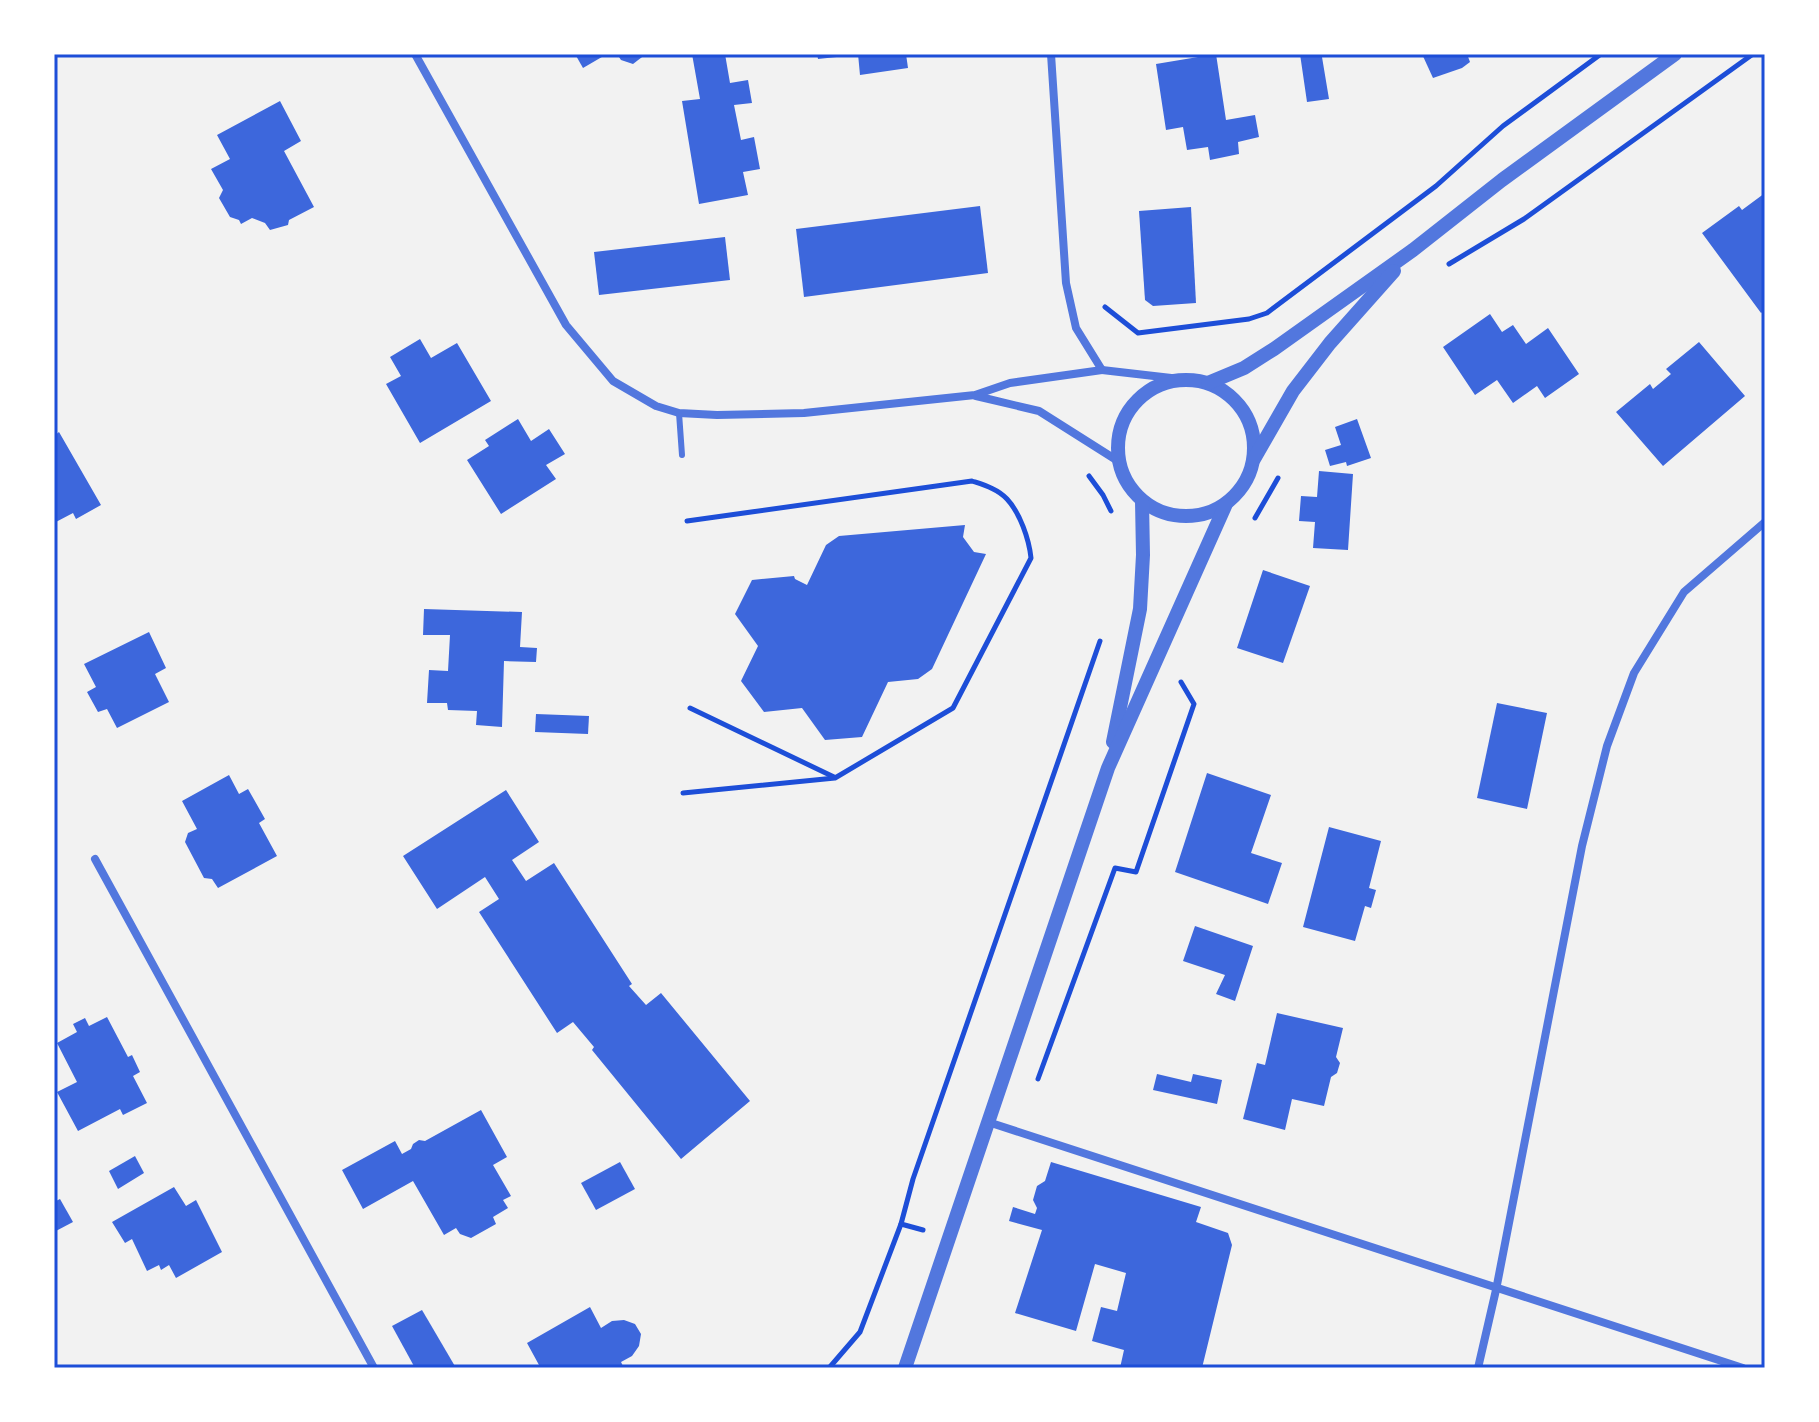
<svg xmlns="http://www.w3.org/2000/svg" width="1819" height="1422" font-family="Mulish,sans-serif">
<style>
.building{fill:#3d67dc}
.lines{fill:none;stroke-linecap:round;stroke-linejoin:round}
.path{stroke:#1d4ed8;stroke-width:5}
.service{stroke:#5277de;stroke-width:6}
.minor{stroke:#5277de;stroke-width:8}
.tertiary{stroke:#5277de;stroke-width:14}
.neatline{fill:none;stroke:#1d4ed8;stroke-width:3}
</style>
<rect width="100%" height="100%" fill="#f2f2f2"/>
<g class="building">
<path d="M575,54H607L583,68Z"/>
<path d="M617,54H646L633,64L621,60Z"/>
<path d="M692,54H725L730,83L748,80L752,103L734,105L741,140L754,137L760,169L743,172L748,195L699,204L682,101L700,99Z"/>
<path d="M817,54H846V56L818,59Z"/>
<path d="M858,54H906L908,68L860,75Z"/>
<path d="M1216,54L1226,120L1255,115L1259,137L1238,142L1239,154L1210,160L1208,147L1187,150L1183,127L1166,130L1156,64Z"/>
<path d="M1300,54H1332L1322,57L1329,99L1307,102Z"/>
<path d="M1422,54H1467L1470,62L1462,68L1433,78Z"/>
<path d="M280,101L301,141L284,151L314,207L289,220L288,225L270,230L265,223L252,218L241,224L239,220L230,217L219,198L223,190L211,169L230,159L217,135Z"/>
<path d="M1765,193V310L1761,313L1702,233L1739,206L1742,210Z"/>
<path d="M980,206L988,273L804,297L796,229Z"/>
<path d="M1191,207L1196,303L1153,306L1145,300L1139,211Z"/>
<path d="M725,237L730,280L599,295L594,252Z"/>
<path d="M1490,314L1502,332L1513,325L1526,344L1548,328L1579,374L1545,398L1537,386L1513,403L1497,380L1475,395L1443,347Z"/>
<path d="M420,339L431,358L457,343L491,401L420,443L386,384L401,376L390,357Z"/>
<path d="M1699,342L1745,396L1663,466L1616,412L1650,384L1653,389L1671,374L1666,369Z"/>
<path d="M518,419L531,441L549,429L565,454L546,465L556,479L501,514L467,460L489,446L485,440Z"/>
<path d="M1357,419L1371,458L1347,466L1346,462L1330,466L1325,450L1341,445L1335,427Z"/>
<path d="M59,432L101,505L76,519L73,513L54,523V436Z"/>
<path d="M1319,471L1353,474L1348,550L1313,548L1315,522L1299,521L1301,496L1317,497Z"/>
<path d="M965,525L963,537L974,552L986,554L932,669L918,679L888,682L862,737L825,740L802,708L764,712L741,681L758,646L735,614L752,580L794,576L795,579L807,585L826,545L839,536Z"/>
<path d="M1263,570L1310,586L1283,663L1237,648Z"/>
<path d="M424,609L522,612L520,647L537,648L536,662L504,661L502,727L476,725L477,711L448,710L447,703H427L429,670L448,671L450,635H423Z"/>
<path d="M149,632L166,668L155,674L169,702L117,728L107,709L98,712L87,692L96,687L84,664Z"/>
<path d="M1497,703L1547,713L1527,809L1477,798Z"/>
<path d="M536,714L589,716L588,734L535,732Z"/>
<path d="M1207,773L1271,795L1251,853L1282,863L1268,904L1175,872Z"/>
<path d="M229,775L239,794L248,789L265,819L259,823L277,856L218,888L212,879L204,878L185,842L188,833L197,829L182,801Z"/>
<path d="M506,790L539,842L512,860L526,881L554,863L632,984L629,986L646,1005L661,993L750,1101L681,1159L592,1050L594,1047L573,1022L557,1033L479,912L499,899L485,877L437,909L403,856Z"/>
<path d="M1329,827L1381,841L1369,888L1376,890L1371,908L1365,906L1355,941L1303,927Z"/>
<path d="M1195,926L1253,946L1235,1001L1216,994L1225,975L1183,961Z"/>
<path d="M1277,1013L1343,1028L1336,1057L1340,1063L1337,1073L1331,1077L1324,1106L1292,1099L1285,1130L1243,1119L1257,1063L1265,1065Z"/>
<path d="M107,1017L128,1057L132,1055L140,1072L133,1076L147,1103L123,1115L120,1109L78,1131L57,1092L77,1082L57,1043L77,1032L73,1024L85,1018L89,1026Z"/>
<path d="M1157,1074L1191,1082L1193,1074L1222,1080L1217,1104L1153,1090Z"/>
<path d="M481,1110L507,1157L493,1165L511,1196L503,1200L508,1208L493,1217L496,1224L471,1238L460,1234L456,1228L444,1235L413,1181L363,1209L342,1170L395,1141L402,1154L411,1149L413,1144L419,1140L425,1141Z"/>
<path d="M135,1156L144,1173L118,1189L109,1171Z"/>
<path d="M620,1162L635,1189L596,1210L581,1183Z"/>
<path d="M1051,1162L1201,1207L1196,1222L1228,1233L1232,1245L1202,1368H1120L1124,1350L1092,1341L1101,1307L1117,1311L1126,1273L1095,1264L1076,1331L1015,1313L1042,1230L1009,1221L1013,1207L1035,1214L1037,1208L1033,1200L1037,1186L1045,1181Z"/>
<path d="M174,1187L186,1206L196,1200L222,1252L176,1278L169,1265L161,1270L159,1265L147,1271L132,1239L125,1243L112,1222Z"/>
<path d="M60,1199L73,1222L54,1232V1202Z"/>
<path d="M590,1307L601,1328L612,1321L624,1320L635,1324L641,1334L639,1346L632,1356L621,1362L624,1368H534L539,1365L527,1343Z"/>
<path d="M422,1310L432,1327L456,1368H415L392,1326Z"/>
</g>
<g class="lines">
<g class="path">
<path d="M1449,264L1524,219L1753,54"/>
<path d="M1105,307L1138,333L1249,319L1267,313L1436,186L1503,126L1601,54"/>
<path d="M1089,476L1103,495L1111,511"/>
<path d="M1255,518L1278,478"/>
<path d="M690,708L834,777"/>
<path d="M683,793L835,778L953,708L1031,558C1029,539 1020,513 1007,499C998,489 984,485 972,481L687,521"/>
<path d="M1038,1079L1115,868L1136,872L1194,704L1181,682"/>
<path d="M901,1224L923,1230"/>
<path d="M829,1368L860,1332L901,1224L913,1179L1100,641"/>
</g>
<path class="service" d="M679,413L682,455"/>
<g class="minor">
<path d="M415,54L566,325L613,381L656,406L679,413L717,415L804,413L975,395L1010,383L1102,370"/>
<path d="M1051,54L1066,283L1076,328L1102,370L1180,379"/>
<path d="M976,396L1039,411L1118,461"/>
<path d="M95,859L374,1368"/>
<path d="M988,1122L1743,1368"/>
<path d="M1478,1368L1496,1290L1582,846L1607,746L1634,673L1684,592L1765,522"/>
</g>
<g class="tertiary">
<circle cx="1186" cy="448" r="68"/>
<path d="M1208,383L1244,368L1274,349L1413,250L1502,180L1675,54"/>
<path d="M1254,459L1293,391L1330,343L1394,271"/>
<path d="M1113,742L1140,609L1143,555L1142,501"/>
<path d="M905,1368L1108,768L1226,504"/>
</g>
</g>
<rect width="1819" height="1422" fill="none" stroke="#ffffff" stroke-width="112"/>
<rect x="56" y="56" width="1707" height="1310" class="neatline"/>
</svg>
